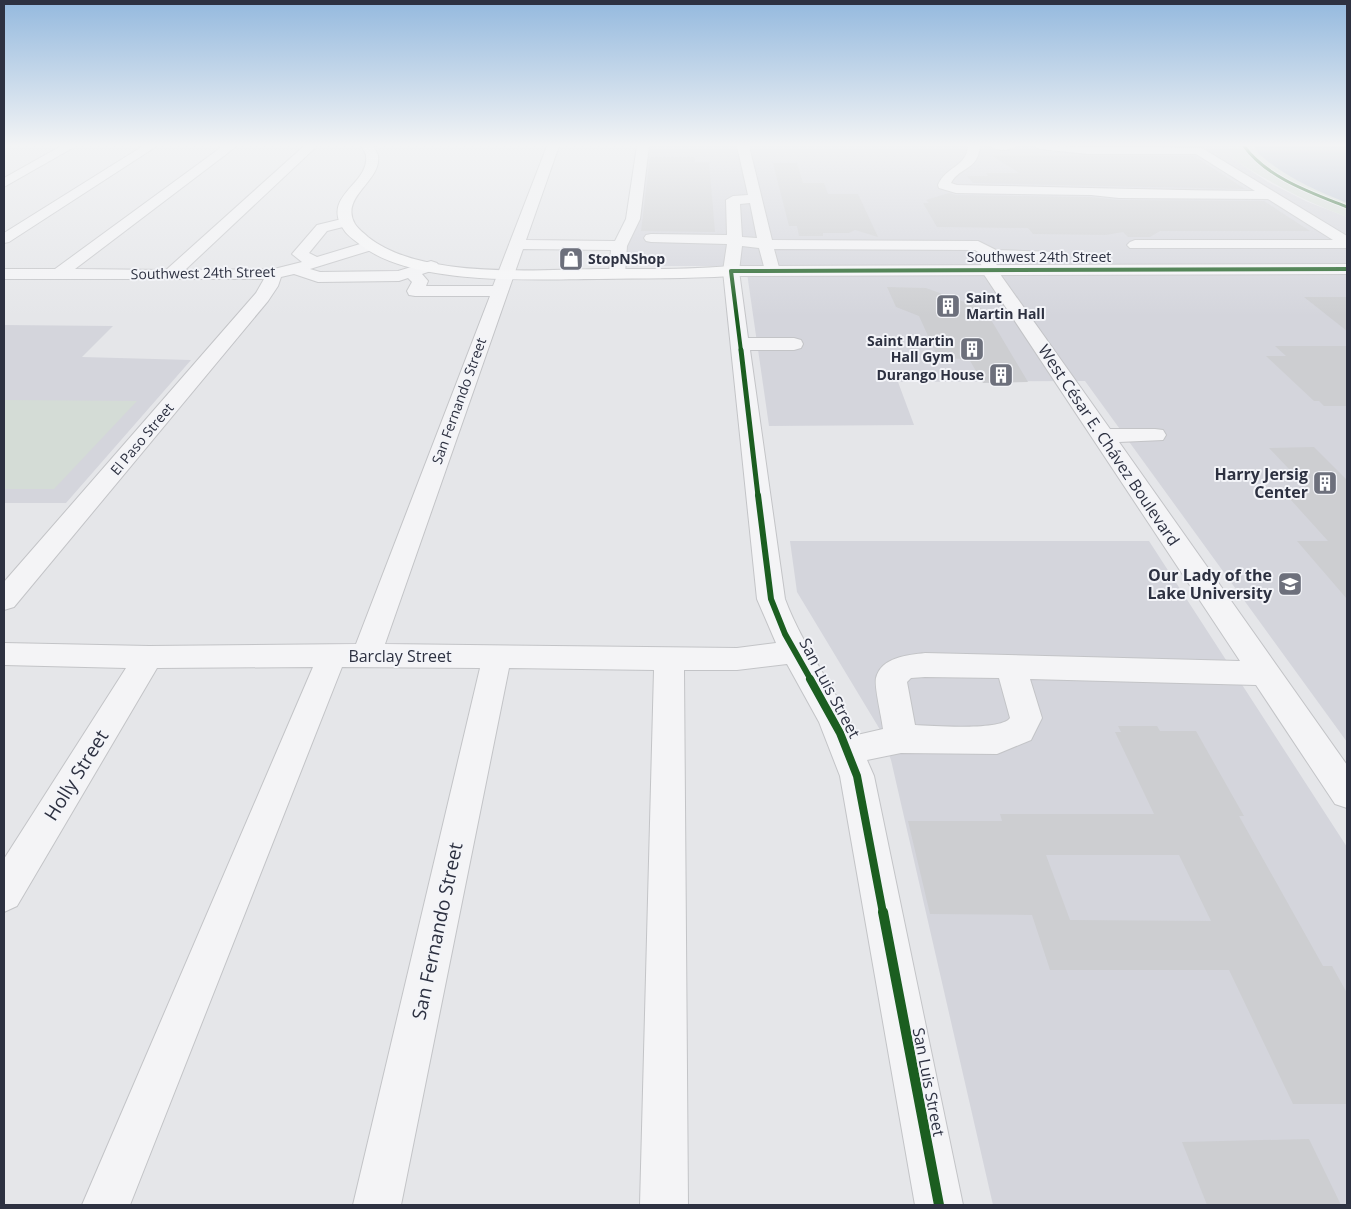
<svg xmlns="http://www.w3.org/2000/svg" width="1351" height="1209" font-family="'Open Sans',sans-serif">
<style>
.built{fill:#d4d5dc}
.green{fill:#d4dcd6}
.water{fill:#b7c0d0}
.building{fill:#cdced1;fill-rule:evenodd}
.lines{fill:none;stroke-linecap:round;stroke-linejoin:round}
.minor-casing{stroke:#c3c4c7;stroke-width:2}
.major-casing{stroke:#c2c3c6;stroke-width:2}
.minor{fill:#f4f4f6;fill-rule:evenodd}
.major{fill:#f7f7f8;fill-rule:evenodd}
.cycleway-far5-casing{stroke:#f3f4f8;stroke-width:4.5}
.cycleway-far4-casing{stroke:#f3f4f8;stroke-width:5.5}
.cycleway-far3-casing{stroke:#f3f4f8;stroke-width:8}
.cycleway-far2-casing{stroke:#f3f4f8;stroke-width:9}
.cycleway-far1-casing{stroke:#f3f4f8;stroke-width:11}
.cycleway-casing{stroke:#f3f4f8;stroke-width:13}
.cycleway-far5{stroke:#1b5e20;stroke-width:3}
.cycleway-far4{stroke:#1b5e20;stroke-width:4}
.cycleway-far3{stroke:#1b5e20;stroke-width:5}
.cycleway-far2{stroke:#1b5e20;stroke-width:6}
.cycleway-far1{stroke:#1b5e20;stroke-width:8}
.cycleway{stroke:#1b5e20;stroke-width:10}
.labels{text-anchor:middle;stroke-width:4;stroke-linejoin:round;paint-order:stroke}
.far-street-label{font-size:14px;fill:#2d3141;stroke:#f3f4f8}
.far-poi-label{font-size:14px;font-weight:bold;fill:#2d3141;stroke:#f3f4f8;text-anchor:start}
.street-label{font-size:16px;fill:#2d3141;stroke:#f3f4f8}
.poi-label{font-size:16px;font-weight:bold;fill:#2d3141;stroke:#f3f4f8;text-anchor:end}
.near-street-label{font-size:19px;fill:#2d3141;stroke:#f3f4f8}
</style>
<rect width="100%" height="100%" fill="#e5e6e9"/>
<g class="built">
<path d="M639,146H1232L1230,157L1268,182L1308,202L1347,217V742L1085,381L898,382L914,425L769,426L746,266H623Z"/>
<path d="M4,325L113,326L82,357L191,360L66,503H4Z"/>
<path d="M790,541H1149L1347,847V1205H993L891,760L879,728L797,592Z"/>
</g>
<g class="green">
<path d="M1232,146H1347V217C1304,201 1269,182 1230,157Z"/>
<path d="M4,400L137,401L54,489H4Z"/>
</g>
<path class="water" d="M1255,146H1347V203C1314,190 1280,175 1255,150Z"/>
<g class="building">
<path d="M991,155L1194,156L1245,189L973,183L967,176H988L986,173H1019Z"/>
<path d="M650,157H695V162H709L715,232L641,231Z"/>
<path d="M773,163H797L803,183H824L828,194H858L878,237L855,230L849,233H823V236H799L797,226H789Z"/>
<path d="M949,193L956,195L1091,197L1119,200L1264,201L1310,231H1160L1150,237H1128L1123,232L1106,235L1033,234L1028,228L937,227L923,203H929L926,200Z"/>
<path d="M887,287L926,288L981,308L987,313L1028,382L983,383L969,359L938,358L919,316L896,307Z"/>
<path d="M1304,297H1347V331Z"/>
<path d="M1275,346H1347V406H1324L1319,401H1314L1266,356H1286Z"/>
<path d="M1314,447L1347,480V599L1297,541H1328L1281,489L1306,487L1269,448Z"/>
<path d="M1118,726H1157L1160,731H1196L1244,816H1239L1323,966H1332L1347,993V1104H1293L1229,970H1050L1032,915L930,914L908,821H1002L1000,814H1154L1115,732H1121ZM1046,855H1179L1211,921L1070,920Z"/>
<path d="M1309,1139L1341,1205H1207L1182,1142Z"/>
</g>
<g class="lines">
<defs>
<g id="minor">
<path d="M61,146H76L4,187V178Z"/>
<path d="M143,146H157L9,242L4,243V233Z"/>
<path d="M223,146H237L75,269L166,270L304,146H317L185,270L274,269L302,262L292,254L317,225L346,218L351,219L353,222L351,225L327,231L309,253L317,257L370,241L375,243L378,246L375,249L310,269L320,272L398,271L431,261L437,263L439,266L437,269L422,274L428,281L426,286H493L547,146H559L526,240L615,241L626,219L637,146H649L640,219L627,246L625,274L623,277H611L609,274L611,250L523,249L385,644L737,648L776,643L757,599L723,271L727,244L651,242L646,241L644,238L646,235L651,234L727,235L726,200L733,196L748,195L737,146H749L772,240L978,241L996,250L1057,252L1060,255L1057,258L1052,260H993L997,265L995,267L1110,429H1155L1163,430L1166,435L1163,440L1119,442L1347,765V808L1335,804L1256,685L1030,679L1042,718L1031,740L997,754L901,753L867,760L874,776L963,1205H915L840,776L819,722L787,664L737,670H684L688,1205H640L654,670L509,668L401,1205H353L480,668L342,667L130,1205H82L313,667L157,668L17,906L4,912V859L126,668L4,665V643L149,646L356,644L490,296H415L409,295L407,291L412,282L408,278L399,281L318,282L294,274L281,277L278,286L268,301L14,607L4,610V582L256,293L264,279H4V269H55ZM750,203L757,238L742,237L740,204ZM742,246L759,248L766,274H778L780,271L774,249L975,250L981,254L976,258L983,267L981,270L1240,661L925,653C908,655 881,657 876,678C874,687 882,718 883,729L857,735C835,688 803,647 785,599L750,350H794L801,348L803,344L801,340L794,338H748L739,271ZM925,677L999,678L1010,718C1001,731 933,726 915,725L907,682L911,678Z"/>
<path d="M968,146H980C978,171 960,166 951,183L957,185C1057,187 1156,190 1255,191L1196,154H1087L1040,149L1034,146L1202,148L1347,236V248H1130L1127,245L1130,242L1135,240H1333L1268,199L1119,198L1091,195L956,193L939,188L938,185C946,166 966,168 968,146Z"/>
<path d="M990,146H1017C1011,151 996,151 990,146Z"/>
</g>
<path id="major" d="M361,146H373C374,149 378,153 378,156C382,181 339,197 355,224C358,229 364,233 368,237C421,279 533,270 598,269C642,269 687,270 731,266L1347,264V274L731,276C687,279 642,278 598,279C532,279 411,287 358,243C353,239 347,235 344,230C320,196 370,184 366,156C366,153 363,149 361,146Z"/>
</defs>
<use href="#minor" class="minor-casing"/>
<use href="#major" class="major-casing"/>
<use href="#minor" class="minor"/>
<use href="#major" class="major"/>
<defs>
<path id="cycleway-far5" d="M1244,146C1267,178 1312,193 1347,207"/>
<path id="cycleway-far4" d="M741,351L731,271L1347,269"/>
<path id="cycleway-far3" d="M741,350L758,496"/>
<path id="cycleway-far2" d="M758,495L771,599L785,634L811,680"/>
<path id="cycleway-far1" d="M810,679L840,733L857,776L883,913"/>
<path id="cycleway" d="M883,912L939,1205"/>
</defs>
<use href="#cycleway-far5" class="cycleway-far5-casing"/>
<use href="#cycleway-far4" class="cycleway-far4-casing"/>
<use href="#cycleway-far3" class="cycleway-far3-casing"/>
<use href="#cycleway-far2" class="cycleway-far2-casing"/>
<use href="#cycleway-far1" class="cycleway-far1-casing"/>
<use href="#cycleway" class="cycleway-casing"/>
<use href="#cycleway-far5" class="cycleway-far5"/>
<use href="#cycleway-far4" class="cycleway-far4"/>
<use href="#cycleway-far3" class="cycleway-far3"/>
<use href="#cycleway-far2" class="cycleway-far2"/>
<use href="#cycleway-far1" class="cycleway-far1"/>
<use href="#cycleway" class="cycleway"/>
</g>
<linearGradient id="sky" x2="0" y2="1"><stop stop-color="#94b9de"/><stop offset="0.46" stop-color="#f3f4f5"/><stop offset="1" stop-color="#f3f4f5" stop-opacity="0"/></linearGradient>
<rect width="1351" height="316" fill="url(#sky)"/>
<defs>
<symbol id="shop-square" viewBox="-11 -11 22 22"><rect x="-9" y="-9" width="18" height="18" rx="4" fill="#6d707c" stroke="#f3f4f8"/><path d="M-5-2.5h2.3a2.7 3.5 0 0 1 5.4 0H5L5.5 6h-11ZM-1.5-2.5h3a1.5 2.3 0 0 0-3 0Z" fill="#fff"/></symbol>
<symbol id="building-square" viewBox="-11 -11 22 22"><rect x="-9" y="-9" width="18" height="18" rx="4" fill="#6d707c" stroke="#f3f4f8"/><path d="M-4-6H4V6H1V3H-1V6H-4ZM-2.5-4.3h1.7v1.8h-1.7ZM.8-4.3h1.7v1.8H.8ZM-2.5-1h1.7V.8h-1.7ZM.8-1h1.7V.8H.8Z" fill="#fff"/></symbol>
<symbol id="university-square" viewBox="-11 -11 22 22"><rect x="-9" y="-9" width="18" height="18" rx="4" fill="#6d707c" stroke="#f3f4f8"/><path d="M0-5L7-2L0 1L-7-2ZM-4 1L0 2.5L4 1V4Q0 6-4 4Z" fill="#fff"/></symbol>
</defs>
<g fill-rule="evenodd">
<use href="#shop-square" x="557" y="245" width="28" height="28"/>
<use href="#building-square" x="934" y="292" width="28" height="28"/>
<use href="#building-square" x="958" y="335" width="28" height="28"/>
<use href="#building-square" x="987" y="361" width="28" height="28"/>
<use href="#building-square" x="1311" y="469" width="28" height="28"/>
<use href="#university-square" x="1276" y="570" width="28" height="28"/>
</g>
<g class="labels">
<g class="far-street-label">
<text x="1039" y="262">Southwest 24th Street</text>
<text transform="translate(203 273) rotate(-1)" y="5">Southwest 24th Street</text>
<text transform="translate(459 401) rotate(-70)" y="5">San Fernando Street</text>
<text transform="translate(142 439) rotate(-50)" y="5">El Paso Street</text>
</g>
<g class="far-poi-label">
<text x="588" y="264">StopNShop</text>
<text x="966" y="303">Saint<tspan x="966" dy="16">Martin Hall</tspan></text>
<text x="954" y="346" text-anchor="end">Saint Martin<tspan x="954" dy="16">Hall Gym</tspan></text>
<text x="984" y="380" text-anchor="end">Durango House</text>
</g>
<g class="street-label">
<text transform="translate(1109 445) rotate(56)" y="6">West César E. Chávez Boulevard</text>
<text x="400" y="662">Barclay Street</text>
<text transform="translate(830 688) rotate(62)" y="6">San Luis Street</text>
<text transform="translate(929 1082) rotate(79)" y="6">San Luis Street</text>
</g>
<g class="poi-label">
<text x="1308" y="480">Harry Jersig<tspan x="1308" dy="18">Center</tspan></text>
<text x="1272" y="581">Our Lady of the<tspan x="1272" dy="18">Lake University</tspan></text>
</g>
<g class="near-street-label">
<text transform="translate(76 775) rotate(-58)" y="7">Holly Street</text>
<text transform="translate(437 931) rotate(-78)" y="7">San Fernando Street</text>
</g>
</g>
<rect width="1351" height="1209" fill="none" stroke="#2d3141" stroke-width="10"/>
</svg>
